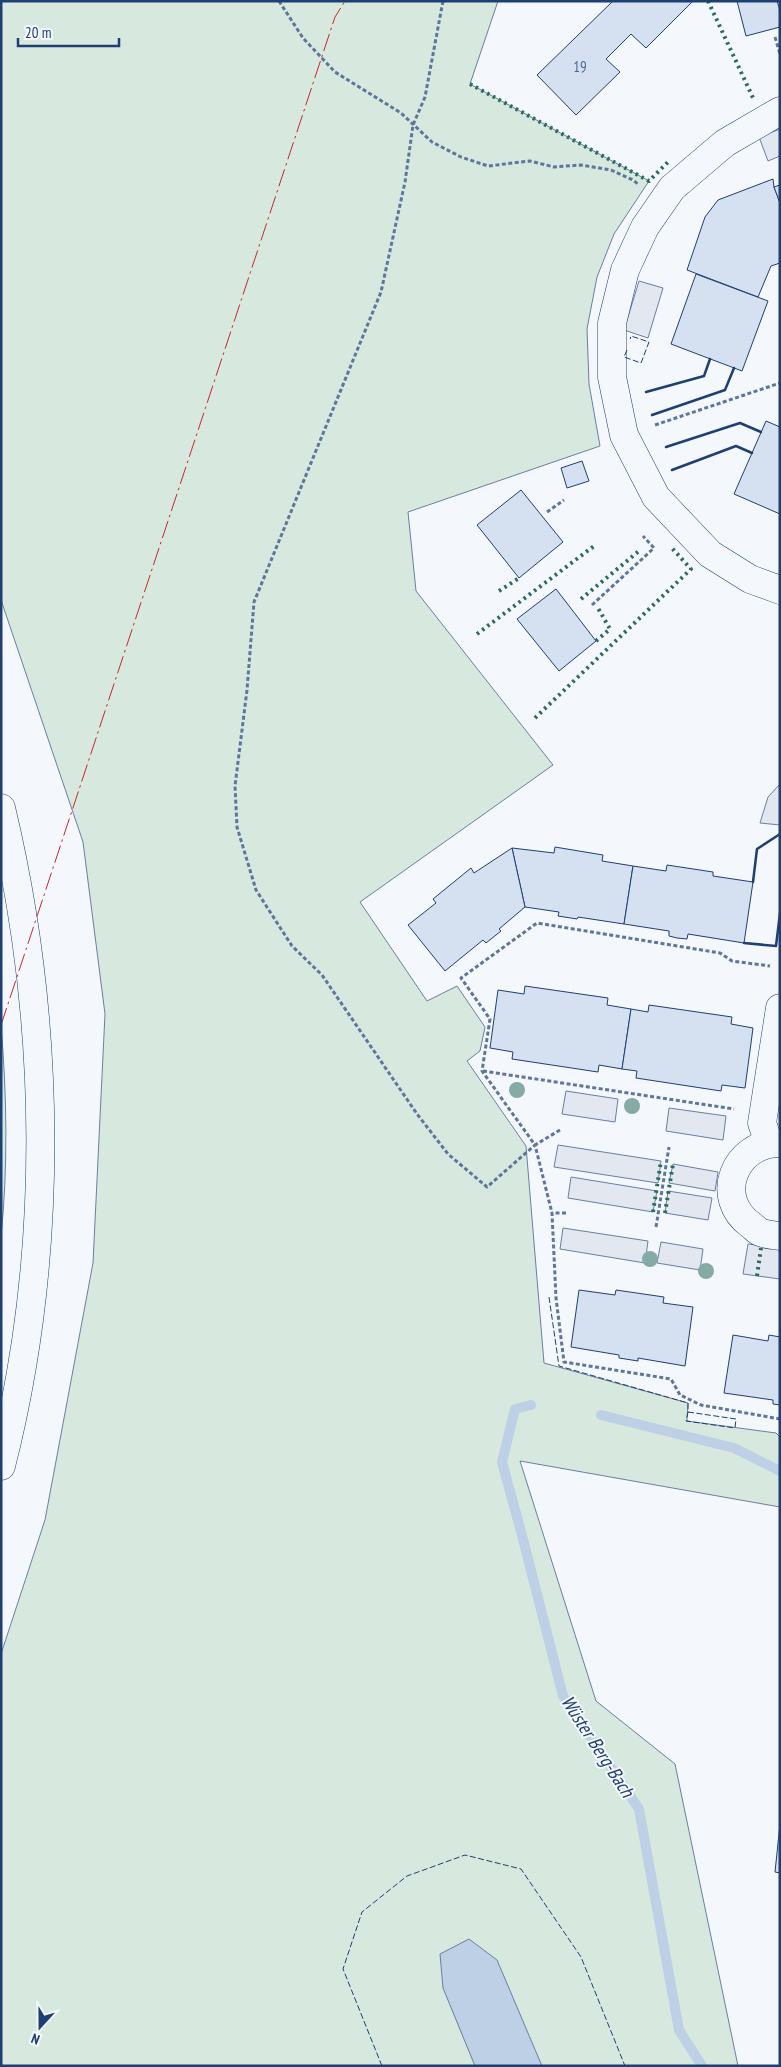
<svg xmlns="http://www.w3.org/2000/svg" width="781" height="2067" font-family="'PT Sans Narrow',sans-serif">
<style>
.green{fill:#d7e8df;stroke:#687fa3}
.parking{fill:#e3e8f0;stroke:#687fa3}
.water{fill:#bed0e5;stroke:#687fa3}
.lines{fill:none;stroke-linecap:round;stroke-linejoin:round}
.stream{stroke:#bed0e5;stroke-width:10}
.building{fill:#d5e0f0;stroke:#1d3f73}
.minor-casing{stroke:#1d3f73;stroke-width:29}
.secondary-casing{stroke:#1d3f73;stroke-width:29}
.path{stroke:#5e769c;stroke-width:3;stroke-dasharray:4 2.5;stroke-linecap:butt}
.minor{stroke:#f4f7fb;stroke-width:28}
.secondary{stroke:#f4f7fb;stroke-width:28}
.hedge{stroke:#2c6c60;stroke-width:4;stroke-dasharray:2.5 4;stroke-linecap:butt}
.fence{stroke:#1d3f73;stroke-width:1;stroke-dasharray:6 2.5;stroke-linecap:butt}
.wall{stroke:#1d3f73;stroke-width:2.5}
.power{stroke:#c62828;stroke-width:1;stroke-dasharray:18 4 2.5 4;stroke-linecap:butt}
.tree{fill:#86aba6}
.labels{text-anchor:middle;stroke-width:4;stroke-linejoin:round;paint-order:stroke}
.number-label{font-size:15px;fill:#4b6792}
.water-label{font-size:19px;font-style:italic;fill:#1d3f73;stroke:#f4f7fb}
</style>
<rect width="100%" height="100%" fill="#f4f7fb"/>
<g class="green">
<path d="M1,1H498L470,84L649,181L614,234L597,277L587,329L589,384L600,446L408,512L416,591L553,765L360,902L427,1001L457,986L485,1027L480,1051L467,1061L526,1146L544,1363L688,1403L687,1421L776,1433L780,1437V1507L520,1461L596,1701L675,1764L738,2066H1V1654L45,1520L93,1263L105,1014L83,842L1,600Z"/>
<path d="M1,1026C7,1096 8,1167 1,1237Z"/>
</g>
<g class="parking">
<path d="M780,129V156L768,161L759,137Z"/>
<path d="M639,281L663,288L648,338L624,330Z"/>
<path d="M780,784V825L760,823L768,797Z"/>
<path d="M566,1091L618,1099L615,1122L562,1114Z"/>
<path d="M669,1108L726,1116L723,1140L666,1131Z"/>
<path d="M558,1145L661,1161L658,1183L554,1167Z"/>
<path d="M673,1164L718,1172L715,1191L669,1183Z"/>
<path d="M571,1177L657,1191L653,1212L568,1198Z"/>
<path d="M668,1191L712,1198L708,1220L665,1213Z"/>
<path d="M563,1228L648,1241L645,1263L560,1249Z"/>
<path d="M661,1242L703,1249L700,1270L657,1263Z"/>
<path d="M748,1244L780,1248V1279L743,1274Z"/>
</g>
<path class="water" d="M469,1939L497,1960L542,2066H475L443,1988L440,1954Z"/>
<g class="lines">
<g class="stream">
<path d="M531,1405L515,1409L502,1462L523,1539L563,1696L639,1809L679,2030L702,2066"/>
<path d="M601,1415L734,1448L780,1471"/>
</g>
</g>
<g class="building">
<path d="M613,1H693L646,48L631,34L606,59L620,72L576,115L537,75Z"/>
<path d="M737,1H777L780,11V27L746,36Z"/>
<path d="M773,179L774,187L780,203V263L771,266L758,297L687,270L705,217L718,200Z"/>
<path d="M780,185V203L774,187Z"/>
<path d="M696,274L768,301L742,371L671,344Z"/>
<path d="M766,421L780,427V514L734,494Z"/>
<path d="M582,461L589,481L567,488L561,468Z"/>
<path d="M521,490L563,542L519,578L477,525Z"/>
<path d="M556,589L596,641L559,671L517,619Z"/>
<path d="M555,847L603,855L602,861L633,866L624,924L578,917L577,919L558,916L559,912L525,907L512,848L554,853Z"/>
<path d="M512,848L525,907L499,929L501,931L486,943L483,940L445,971L408,925L436,903L433,899L471,868L474,873Z"/>
<path d="M667,865L713,872V876L753,882L744,943L688,934L687,939L677,938L669,936V931L624,924L633,866L666,871Z"/>
<path d="M525,986L608,998L607,1005L631,1009L622,1069L599,1065L598,1072L512,1059L513,1052L490,1048L498,990L524,994Z"/>
<path d="M649,1005L732,1017L731,1024L753,1028L745,1088L722,1085L721,1091L636,1078L637,1071L622,1069L631,1009L648,1012Z"/>
<path d="M579,1290L615,1295L616,1290L664,1297L663,1303L693,1307L685,1366L638,1358V1361L619,1358V1355L571,1347Z"/>
<path d="M733,1335L768,1341L769,1335L780,1337V1405L773,1404V1400L724,1393Z"/>
<path d="M780,1824V1873L775,1872Z"/>
</g>
<g class="lines">
<defs>
<g id="minor">
<path d="M780,111L725,143L672,188L645,227L625,270L612,323V377L624,435L656,497L710,554L750,579L780,590"/>
<path d="M769,1143L762,1123L780,1008"/>
<path d="M780,1143C734,1143 713,1198 751,1225C754,1227 757,1231 760,1232C766,1235 774,1235 780,1236"/>
</g>
<path id="secondary" d="M1,808C52,1021 55,1254 1,1466"/>
</defs>
<use href="#minor" class="minor-casing"/>
<use href="#secondary" class="secondary-casing"/>
<g class="path">
<path d="M279,1L303,38L335,72L401,113L432,142L461,157L488,166L530,161L554,167L581,165L611,170L633,180L638,184"/>
<path d="M443,1L425,97L413,125L405,182L381,292L254,602L247,690L235,786L237,827L256,890L292,946L322,975L417,1114L448,1154L487,1187L535,1145L552,1213"/>
<path d="M775,37L780,54"/>
<path d="M655,425L780,383"/>
<path d="M547,512L564,500"/>
<path d="M592,605L654,548L643,536"/>
<path d="M483,1071L734,1109"/>
<path d="M560,1130L535,1145L482,1071L490,1019L461,978L537,923L720,953L732,961L770,966"/>
<path d="M566,1213H552L556,1298L564,1362L671,1379L680,1395L701,1405L780,1419"/>
<path d="M656,1227L669,1147"/>
</g>
<use href="#minor" class="minor"/>
<use href="#secondary" class="secondary"/>
<g class="hedge">
<path d="M708,1L754,100"/>
<path d="M470,84L649,181L670,160"/>
<path d="M499,591L519,578"/>
<path d="M581,599L639,551"/>
<path d="M477,634L594,546"/>
<path d="M596,641L610,629L598,608"/>
<path d="M535,718L691,569L670,546"/>
<path d="M653,1212L661,1161"/>
<path d="M665,1213L673,1164"/>
<path d="M757,1276L761,1248"/>
</g>
<g class="fence">
<path d="M627,350L624,357L641,363L649,342L631,336L630,339"/>
<path d="M549,1297L559,1366L688,1403V1412"/>
<path d="M688,1412L736,1419L735,1428L686,1421Z"/>
<path d="M382,2066L343,1969L362,1912L407,1876L465,1855L521,1869L581,1957L625,2066"/>
</g>
<g class="wall">
<path d="M646,392L704,376L710,359"/>
<path d="M652,415L725,390L734,368"/>
<path d="M666,447L740,423L761,432"/>
<path d="M672,470L736,446L752,453"/>
<path d="M753,882L757,849L780,834"/>
<path d="M744,943L776,946L780,913"/>
</g>
<path class="power" d="M1,1025L335,17L345,1"/>
</g>
<g class="tree">
<circle cx="517" cy="1090" r="8"/>
<circle cx="632" cy="1106" r="8"/>
<circle cx="650" cy="1259" r="8"/>
<circle cx="706" cy="1271" r="8"/>
</g>
<g class="labels">
<g class="number-label">
<text x="580" y="72">19</text>
</g>
<g class="water-label">
<text transform="translate(598 1746) rotate(57)" y="7">Wüster Berg-Bach</text>
</g>
</g>
<rect width="781" height="2067" fill="none" stroke="#1d3f73" stroke-width="5"/>
<g transform="translate(40 2027) rotate(201)" stroke="#f4f7fb" stroke-width="4" paint-order="stroke">
<path d="M0-4L9 19L0 12L-9 19Z" fill="#1d3f73"/>
<text y="-8" font-size="14" font-weight="bold" text-anchor="middle" fill="#1d3f73">N</text>
</g>
<path d="M18 38v8h101v-8" fill="none" stroke="#1d3f73" stroke-width="2.5"/>
<text x="25" y="38" font-size="15" fill="#1d3f73" stroke="#f4f7fb" stroke-width="4" paint-order="stroke">20 m</text>
</svg>
